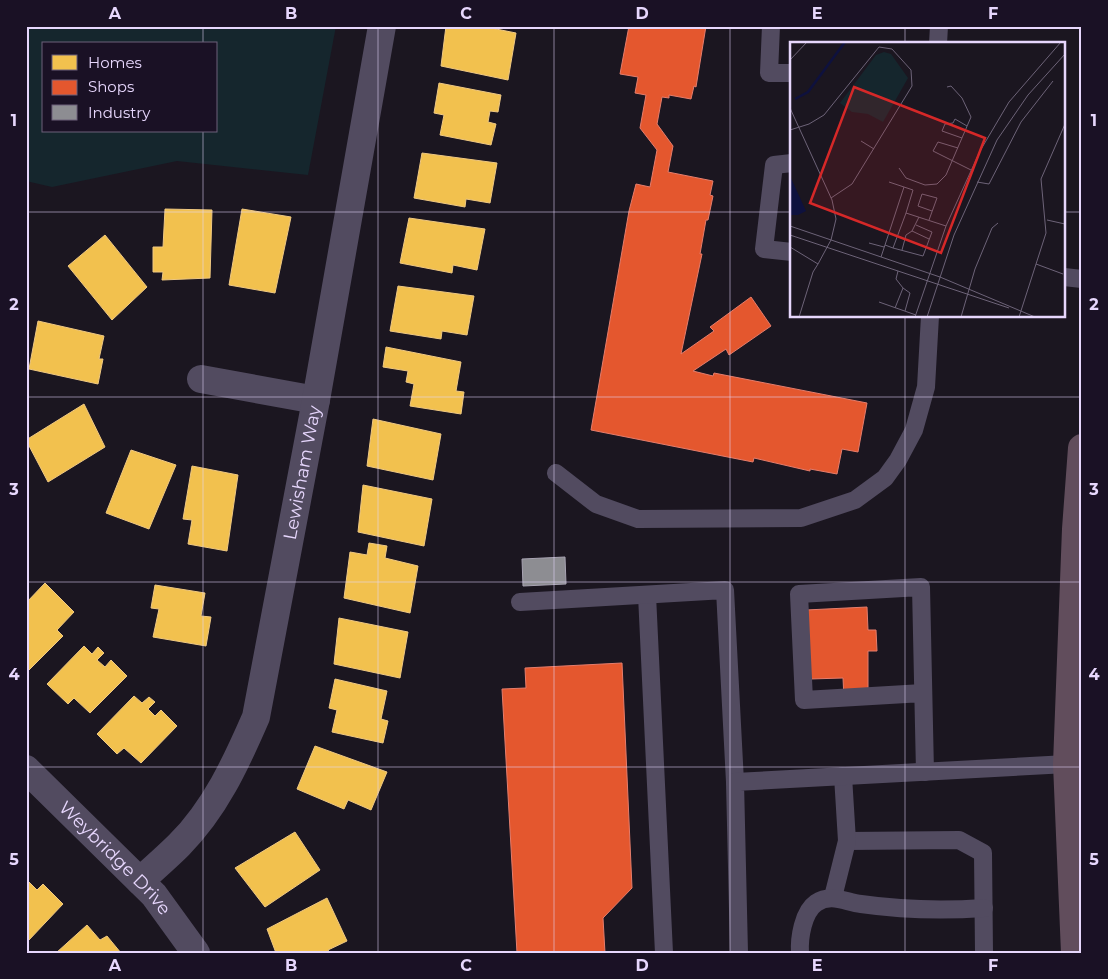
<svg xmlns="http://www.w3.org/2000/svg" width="1108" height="979" font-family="Montserrat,sans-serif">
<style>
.green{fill:#15262d;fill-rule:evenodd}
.homes{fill:#f2c14e;stroke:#efc882}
.shops{fill:#e4572e;stroke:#e57d6c}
.industry{fill:#8d8d92;stroke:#a8a3b2}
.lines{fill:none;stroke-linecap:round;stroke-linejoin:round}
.lane{stroke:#524b60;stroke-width:18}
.street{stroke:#524b60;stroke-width:28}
.highway{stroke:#614d5c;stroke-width:28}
.grid{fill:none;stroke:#e7d7fd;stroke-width:1;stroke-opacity:0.55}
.labels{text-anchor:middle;stroke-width:5;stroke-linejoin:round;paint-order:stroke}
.street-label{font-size:18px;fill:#e7d7fd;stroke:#1a1125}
.inset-river{fill:none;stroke:#0e113e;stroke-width:2.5}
.inset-road{fill:none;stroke:#6d6378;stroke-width:1}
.view{fill:#d62828;fill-opacity:0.15;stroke:#d62828;stroke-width:2.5}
.inset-edge{fill:none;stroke:#e7d7fd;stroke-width:2.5}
.neatline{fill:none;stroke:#e7d7fd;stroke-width:2}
.grid-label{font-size:16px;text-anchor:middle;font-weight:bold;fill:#e7d7fd}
</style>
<rect width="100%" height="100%" fill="#1b1620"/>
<path class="green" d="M26,26H336L308,175L177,161L52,187L26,181ZM44,44H216V131H44Z"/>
<g class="homes">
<path d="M446,26H481L516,33L508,80L441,66Z"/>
<path d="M439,83L501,95L498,112L490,111L488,122L496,124L491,145L440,135L444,115L434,113Z"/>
<path d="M422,153L497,163L490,203L466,199L465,207L414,198Z"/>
<path d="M165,209L212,210L210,278L162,280L163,272H153V247H163Z"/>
<path d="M242,209L291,217L275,293L229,285Z"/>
<path d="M409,218L485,229L477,270L453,265L452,273L400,263Z"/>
<path d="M105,235L147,287L112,320L68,266Z"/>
<path d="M398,286L474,296L467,335L442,331L441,339L390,331Z"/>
<path d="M38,321L104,336L99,359H103L98,384L29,369Z"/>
<path d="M386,347L461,362L456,391L464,392L461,414L410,406L414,384L406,382L408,371L383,367Z"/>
<path d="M84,404L105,447L48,482L26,440Z"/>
<path d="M373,419L441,434L433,480L367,466Z"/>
<path d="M131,450L176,465L149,529L106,513Z"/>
<path d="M192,466L238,475L227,551L188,544L192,520L183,519Z"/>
<path d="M363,485L432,499L424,546L358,532Z"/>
<path d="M369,543L387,546L385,558L418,566L410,613L344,598L350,552L367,555Z"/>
<path d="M45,583L74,612L57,630L63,636L26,673V603Z"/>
<path d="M155,585L205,593L201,616L211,617L206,646L153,637L159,609L151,608Z"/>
<path d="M339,618L408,632L400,678L334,664Z"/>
<path d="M84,646L92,654L98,647L104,653L97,660L105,667L111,660L127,676L90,713L74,698L68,704L47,684Z"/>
<path d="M335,679L387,691L381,719L388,721L383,743L332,732L337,710L329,708Z"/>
<path d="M134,696L142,703L149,697L155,702L148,709L155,716L161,710L177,726L141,763L124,748L117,754L97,734Z"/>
<path d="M315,746L387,772L371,810L348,800L344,809L297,789Z"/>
<path d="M295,832L320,870L265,907L235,868Z"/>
<path d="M26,879L37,890L43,884L63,904L28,941L26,939Z"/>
<path d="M327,898L347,941L328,950L330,953H276L267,929Z"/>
<path d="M87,925L100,940L107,936L121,953H56Z"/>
</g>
<g class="shops">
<path d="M629,26H706L696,87L694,86L691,99L669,95V98L662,97L657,124L673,146L668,172L713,181L710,195L713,196L708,220H706L700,254H702L681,354L714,331L710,327L751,297L771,326L729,355L726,349L693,371L713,376L714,373L867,403L858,452L842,449L837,474L810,469V471L754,458L753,462L591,430L629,211L636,184L650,187L657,150L640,128L646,95L635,93L638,77L620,74Z"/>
<path d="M867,607L868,630H876L877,651H868V698L844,699L843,678L810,679L806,610Z"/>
<path d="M622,663L632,888L603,918L605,953H517L502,689L526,688L525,668Z"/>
</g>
<path class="industry" d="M565,557L566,584L523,586L522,559Z"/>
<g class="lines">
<g class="lane">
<path d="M771,26L769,73H792"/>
<path d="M938,44L939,26"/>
<path d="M792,163L774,165L764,249L792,252"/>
<path d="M1064,277L1082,279"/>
<path d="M556,473L596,504L638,519L801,518L855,500L885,478L898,460L914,430L926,387L930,316"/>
<path d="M647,595L664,953"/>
<path d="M520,602L725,590L735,782"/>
<path d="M923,693L804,700L799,594L921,587L925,772"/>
<path d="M847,841L959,840L983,853L984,953"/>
<path d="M833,897L847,841L843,776"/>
<path d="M739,953L735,782L1067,764"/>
<path d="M800,953C799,938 803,912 816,903C831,893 845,902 861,904C903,910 941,911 984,908"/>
</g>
<g class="street">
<path d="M201,379L316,400"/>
<path id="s1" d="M26,769L154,895L196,953"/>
<path id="s2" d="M140,881C153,869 167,857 179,845C215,809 236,763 256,717L316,400L382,26"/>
</g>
<path class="highway" d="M1075,953L1067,764L1076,529L1082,448"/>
</g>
<path class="grid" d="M203,26V44M378,26V953M554,26V953M730,26V953M905,26V44M203,131V953M26,212H792M1064,212H1082M905,316V953M26,397H1082M26,582H1082M26,767H1082"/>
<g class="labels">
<g class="street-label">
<text dy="6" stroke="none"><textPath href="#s2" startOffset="452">Lewisham Way</textPath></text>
<text dy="6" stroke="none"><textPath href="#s1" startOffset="126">Weybridge Drive</textPath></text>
</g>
</g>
<g transform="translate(790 42)">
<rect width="275" height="275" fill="#1b1620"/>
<path d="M94,10L101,12L118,36L93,80L78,72L62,70L50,61L86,13Z" fill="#15262d"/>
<path d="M0,134L16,169L8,173H0Z" fill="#0e113e"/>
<path class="inset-river" d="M5,57L18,50L55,0"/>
<path class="inset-road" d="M0,18L17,0M0,66L42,158L46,177L41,198L28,222L0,205M0,88L19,82L34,73L89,5L102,7L121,28L122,44L62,142L41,156M172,96L152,89L155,82L163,81L165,77L177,84M71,99L84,107M168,106L148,100L143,109L181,128M109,126L116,136L135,143L147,142L156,133L181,75L172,56L161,44L157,45M99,140L123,148L116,171M187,140L199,142L231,80L263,39M139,178L147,156L132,152L128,164L142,169M257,178L275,182M0,184L150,235M122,189L139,197M0,193L147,242M79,201L94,205M95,203L114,145M103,206L133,214L142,190L126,183M112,208L116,193L122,189L129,175M91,215L95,203L103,206L116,171L156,184M246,222L273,232M150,235L245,275M147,242L219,266M113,246L120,251L115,269M89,260L126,273M105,266L113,246L106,237L108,229M9,275L23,230L28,222M125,275L156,184L190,109L219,60L271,0M137,275L164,193L207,98L238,53L275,12M171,275L185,227L202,186L208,181M229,275L256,191L251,137L275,82"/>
<path class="view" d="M64,45L195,96L151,211L20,161Z"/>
<rect width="275" height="275" class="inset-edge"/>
</g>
<rect width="1108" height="979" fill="none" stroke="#1a1125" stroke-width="55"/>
<rect x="42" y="42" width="175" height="90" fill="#1a1125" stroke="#6c607b"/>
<rect x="52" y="55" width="25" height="15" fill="#f2c14e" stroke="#6c607b"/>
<text x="88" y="68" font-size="15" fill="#e7d7fd">Homes</text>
<rect x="52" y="80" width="25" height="15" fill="#e4572e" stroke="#6c607b"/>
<text x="88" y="92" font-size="15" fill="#e7d7fd">Shops</text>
<rect x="52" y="105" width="25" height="15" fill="#8d8d92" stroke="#6c607b"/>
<text x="88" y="118" font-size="15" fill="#e7d7fd">Industry</text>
<rect x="28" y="28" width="1052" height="924" class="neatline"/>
<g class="grid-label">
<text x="115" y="19">A</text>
<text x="291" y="19">B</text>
<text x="466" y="19">C</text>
<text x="642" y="19">D</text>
<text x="817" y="19">E</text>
<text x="993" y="19">F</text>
<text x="14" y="126">1</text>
<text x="1094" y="126">1</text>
<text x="14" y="310">2</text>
<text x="1094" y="310">2</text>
<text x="14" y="495">3</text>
<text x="1094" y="495">3</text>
<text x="14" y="680">4</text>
<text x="1094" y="680">4</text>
<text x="14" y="865">5</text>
<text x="1094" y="865">5</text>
<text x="115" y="971">A</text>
<text x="291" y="971">B</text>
<text x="466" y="971">C</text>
<text x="642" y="971">D</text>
<text x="817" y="971">E</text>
<text x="993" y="971">F</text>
</g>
</svg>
